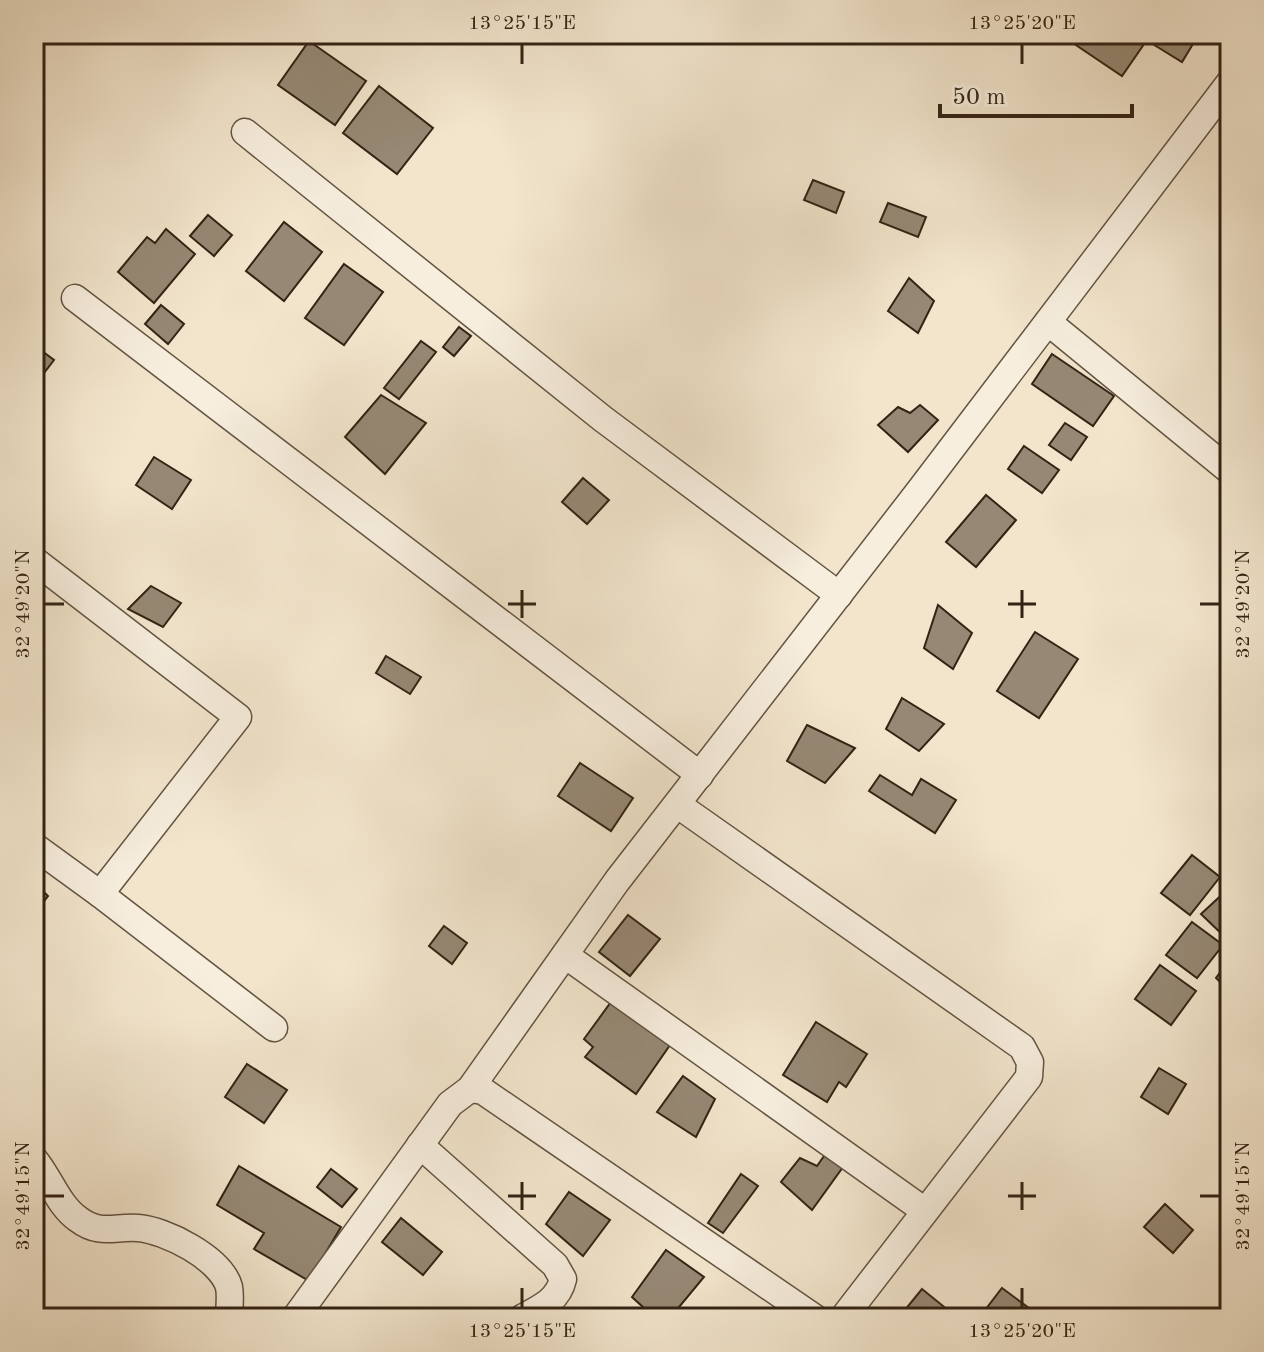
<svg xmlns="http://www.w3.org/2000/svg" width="1264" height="1352" font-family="'Old Standard TT',serif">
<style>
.building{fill:#968874;stroke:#332314;stroke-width:2}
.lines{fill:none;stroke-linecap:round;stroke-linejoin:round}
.minor-casing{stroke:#635442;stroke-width:29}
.minor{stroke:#f7eede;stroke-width:26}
.ticks{fill:none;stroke:#332314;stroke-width:3}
.neatline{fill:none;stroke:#332314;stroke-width:3}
.ticks-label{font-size:20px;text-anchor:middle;fill:#332314}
</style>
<rect width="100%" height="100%" fill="#f2e5cc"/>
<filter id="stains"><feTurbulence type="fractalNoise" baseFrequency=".0025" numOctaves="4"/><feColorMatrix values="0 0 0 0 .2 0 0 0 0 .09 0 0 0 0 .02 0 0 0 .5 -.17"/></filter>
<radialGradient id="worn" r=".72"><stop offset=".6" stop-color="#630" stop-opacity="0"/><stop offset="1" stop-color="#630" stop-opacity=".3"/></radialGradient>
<g class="building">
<path d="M1066,34H1151L1122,76L1064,37Z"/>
<path d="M1156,34H1199L1182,62L1151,43Z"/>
<path d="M309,41L366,81L335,125L278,85Z"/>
<path d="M379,86L433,128L397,174L343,133Z"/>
<path d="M813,180L844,192L836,213L804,200Z"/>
<path d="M888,203L926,217L918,237L880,222Z"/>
<path d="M208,215L232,235L214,256L190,236Z"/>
<path d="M284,222L322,252L284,301L246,271Z"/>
<path d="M166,229L195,254L154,303L118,272L147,237L155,243Z"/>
<path d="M344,264L383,292L344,345L305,318Z"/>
<path d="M909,278L934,301L918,333L888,311Z"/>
<path d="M161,305L184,324L168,344L145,324Z"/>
<path d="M459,327L471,336L454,356L443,347Z"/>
<path d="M421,341L436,352L399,399L384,388Z"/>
<path d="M34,345L54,360L34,386Z"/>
<path d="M1052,354L1114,396L1093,426L1032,384Z"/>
<path d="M381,395L426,423L385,474L345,437Z"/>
<path d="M920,405L938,420L908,452L878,425L898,407L910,413Z"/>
<path d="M1065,423L1087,437L1071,460L1049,445Z"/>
<path d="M1024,446L1059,470L1042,493L1008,469Z"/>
<path d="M154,457L191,480L172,509L136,485Z"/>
<path d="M583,478L609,500L587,524L562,502Z"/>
<path d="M986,495L1016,520L976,567L946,542Z"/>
<path d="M151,586L181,603L163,627L128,609Z"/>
<path d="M938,605L972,633L953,669L924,648Z"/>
<path d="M1035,632L1078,659L1039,718L997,691Z"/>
<path d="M386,656L421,677L410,694L376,673Z"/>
<path d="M902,698L944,724L919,751L886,729Z"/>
<path d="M807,725L855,748L825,783L787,761Z"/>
<path d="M580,763L633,798L611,831L558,796Z"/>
<path d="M880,775L912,795L921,779L956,800L935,833L869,791Z"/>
<path d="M1192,855L1220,877L1190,915L1161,893Z"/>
<path d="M34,882L48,896L34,914Z"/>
<path d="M1227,890L1230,893V936L1227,939L1201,914Z"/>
<path d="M628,915L660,939L630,976L599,952Z"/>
<path d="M1192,922L1223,945L1197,978L1166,955Z"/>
<path d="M444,926L467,943L452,964L429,946Z"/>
<path d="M1230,959V992L1216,978Z"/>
<path d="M1160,965L1196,991L1171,1025L1135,999Z"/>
<path d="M611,1002L670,1045L636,1094L585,1057L593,1047L584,1039Z"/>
<path d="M816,1022L867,1054L846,1087L839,1082L827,1102L783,1075Z"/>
<path d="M247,1064L287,1090L264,1123L225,1097Z"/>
<path d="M1159,1068L1186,1084L1168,1114L1141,1097Z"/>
<path d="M683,1076L715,1099L696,1137L657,1112Z"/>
<path d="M824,1156L843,1167L812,1210L781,1182L800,1158L817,1166Z"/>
<path d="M239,1166L341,1227L309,1281L254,1249L264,1233L217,1205Z"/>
<path d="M331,1169L357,1189L342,1207L317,1187Z"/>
<path d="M741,1174L758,1186L723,1233L708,1223Z"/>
<path d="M569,1192L610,1220L583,1256L546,1224Z"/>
<path d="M1165,1204L1193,1230L1173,1253L1144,1227Z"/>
<path d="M401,1218L442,1252L423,1275L382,1242Z"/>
<path d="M666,1250L704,1277L670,1318H655L632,1297Z"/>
<path d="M1002,1288L1033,1311L1028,1318H979Z"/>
<path d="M922,1289L948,1310L941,1318H903L900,1316Z"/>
</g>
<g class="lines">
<defs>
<g id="minor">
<path d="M245,132L603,419L839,595"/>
<path d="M75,298L700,775"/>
<path d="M1048,322L1230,471"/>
<path d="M34,560L238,717L100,894L274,1028"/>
<path d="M678,805L1022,1047L1030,1062L1029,1077L843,1318"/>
<path d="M34,846L100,894"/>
<path d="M565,955L925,1211"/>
<path d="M470,1089L483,1091L815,1318"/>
<path d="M420,1145L555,1265L563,1279C558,1301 540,1308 522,1318"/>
<path d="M34,1159C50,1178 58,1205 78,1219C100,1236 115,1226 138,1228C165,1230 221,1258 229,1287C231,1297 229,1308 229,1318"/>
<path d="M295,1318L450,1104L470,1089L617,881L920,490L1230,82"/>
</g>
</defs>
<use href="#minor" class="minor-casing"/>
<use href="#minor" class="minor"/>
</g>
<path class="ticks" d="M522,44V64M1022,44V64M522,590V618M1022,590V618M44,604H64M508,604H536M1008,604H1036M1200,604H1220M522,1182V1210M1022,1182V1210M44,1196H64M508,1196H536M1008,1196H1036M1200,1196H1220M522,1288V1308M1022,1288V1308"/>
<rect width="1264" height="1352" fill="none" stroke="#f2e5cc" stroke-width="88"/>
<path d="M940 104v12h192v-12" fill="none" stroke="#332314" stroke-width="4"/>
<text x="952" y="104" font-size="24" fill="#332314" stroke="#f7eede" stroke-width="6" paint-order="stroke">50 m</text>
<rect x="44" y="44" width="1176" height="1264" class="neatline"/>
<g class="ticks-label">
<text x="522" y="29">13°25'15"E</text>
<text x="1022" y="29">13°25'20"E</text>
<text transform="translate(22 604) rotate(-90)" y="7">32°49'20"N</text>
<text transform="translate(1242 604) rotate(-90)" y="7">32°49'20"N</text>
<text transform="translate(22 1196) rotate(-90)" y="7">32°49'15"N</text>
<text transform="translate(1242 1196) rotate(-90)" y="7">32°49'15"N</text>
<text x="522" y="1337">13°25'15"E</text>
<text x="1022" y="1337">13°25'20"E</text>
</g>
<rect width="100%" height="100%" filter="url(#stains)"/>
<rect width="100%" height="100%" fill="url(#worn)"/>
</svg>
